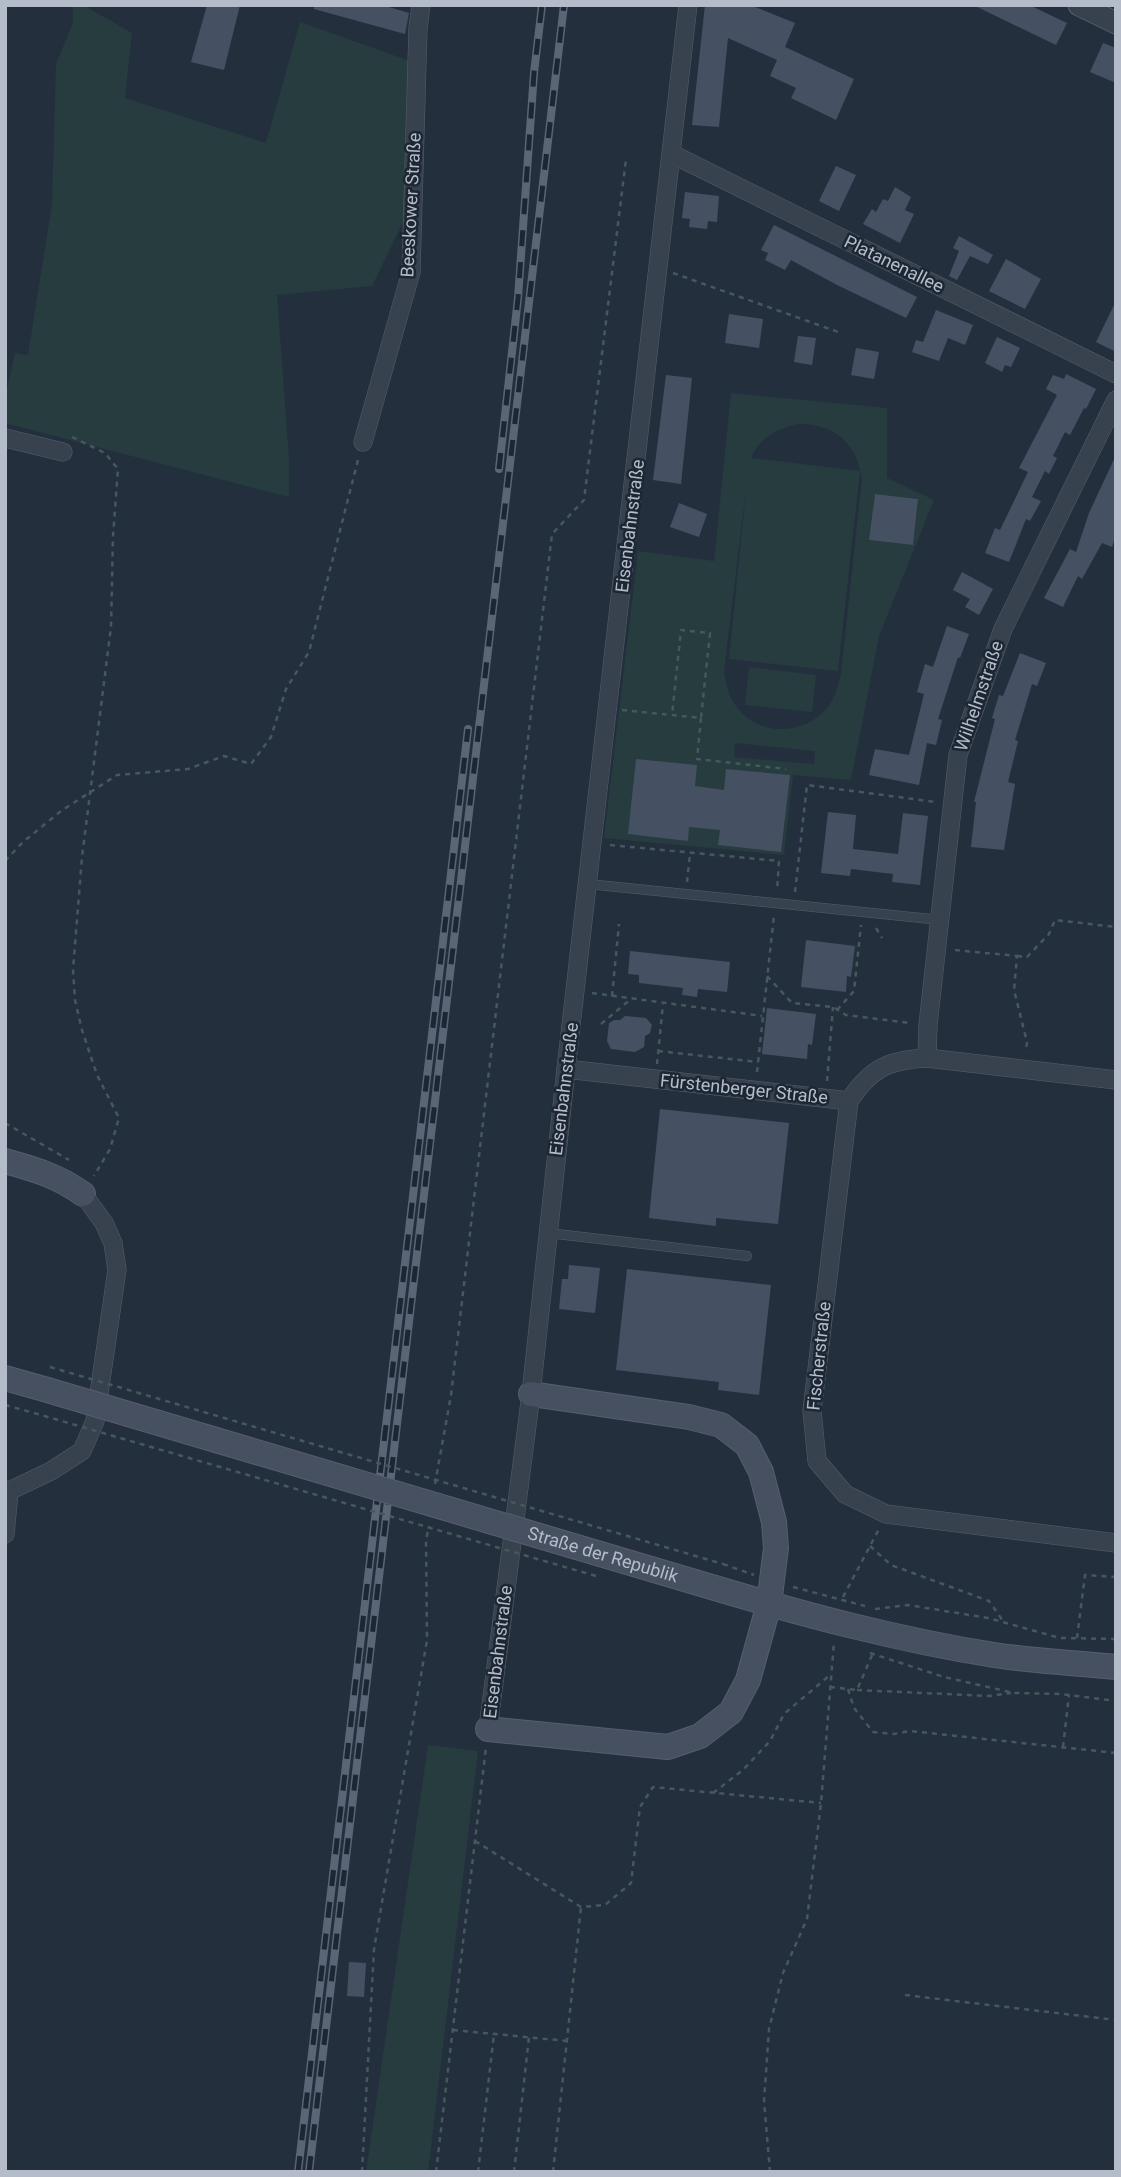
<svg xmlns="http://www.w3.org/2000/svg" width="1121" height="2177" font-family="Roboto,sans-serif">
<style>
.green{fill:#263c3f;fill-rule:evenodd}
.building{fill:#455162}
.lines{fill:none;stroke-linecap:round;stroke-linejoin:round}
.service-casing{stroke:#565f6c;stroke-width:10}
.minor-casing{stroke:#565f6c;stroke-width:19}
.tertiary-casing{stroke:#565f6c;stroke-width:23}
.secondary-casing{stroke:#565f6c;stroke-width:26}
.path{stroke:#44595c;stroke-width:2.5;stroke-dasharray:5 5;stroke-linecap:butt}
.service{stroke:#38414e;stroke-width:9}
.minor{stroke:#38414e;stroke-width:18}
.tertiary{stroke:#38414e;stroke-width:21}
.secondary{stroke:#465061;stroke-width:24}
.rail-casing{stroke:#5a6575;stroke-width:8}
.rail{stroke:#1d2633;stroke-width:5;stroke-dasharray:16;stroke-linecap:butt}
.secondary-bridge-casing{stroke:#565f6c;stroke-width:26;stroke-linecap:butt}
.path-bridge{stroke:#44595c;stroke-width:2.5;stroke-dasharray:5 5;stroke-linecap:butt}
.secondary-bridge{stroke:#465061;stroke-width:24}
.labels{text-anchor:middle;stroke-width:5;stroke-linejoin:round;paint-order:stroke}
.street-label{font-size:18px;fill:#b4bcc9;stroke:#1d2633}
</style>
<rect width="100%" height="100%" fill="#242f3e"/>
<g class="green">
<path d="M73,5H83L132,33L125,98L266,143L300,22L410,61L406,216L372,286L277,295L289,459V497L5,423V399L15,353L28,355L52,204L56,64L73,23Z"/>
<path d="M731,393L887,408V478L934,500L879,636L851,780L793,775L784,855L604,838L638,551L714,561ZM798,424C835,424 856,442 862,479L841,673C838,686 835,698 827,708C806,734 762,737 740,711C729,699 726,686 724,671L747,481L729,659L838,671L860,471L751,458C759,438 777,429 798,424ZM875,494L918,499L913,545L870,540ZM735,743L815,751L814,764L734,757Z"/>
<path d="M749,667L816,675L812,712L745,705Z"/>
<path d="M428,1745L478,1751L428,2172H366Z"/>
</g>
<g class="building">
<path d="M207,5H240L224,70L191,62Z"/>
<path d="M314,5H382L409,13L405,34L314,9Z"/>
<path d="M705,5H750L795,23L785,47L854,79L836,120L791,98L796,88L770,76L777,60L728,38L719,127L692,125Z"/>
<path d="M973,5H1029L1067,23L1056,45Z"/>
<path d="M1103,43L1116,48V83L1090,72Z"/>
<path d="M836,166L856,175L839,211L819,201Z"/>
<path d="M895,187L911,197L905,210L914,214L900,243L863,224L872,209L876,212L883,199L888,201Z"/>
<path d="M685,192L719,196L717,222L708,221L707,229L689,227L690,219L682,218Z"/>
<path d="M774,225L917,297L906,318L837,285L791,260L785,270L765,260L768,253L761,250Z"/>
<path d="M959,236L993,255L988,264L970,256L957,280L949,276L959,251L953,248Z"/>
<path d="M1006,259L1041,279L1025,309L989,291Z"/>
<path d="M1116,301V352L1096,342Z"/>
<path d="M936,310L973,325L965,345L948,338L939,361L912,352L916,340L923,342Z"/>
<path d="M729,314L763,319L759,348L725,343Z"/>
<path d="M798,336L816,338L812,365L794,362Z"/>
<path d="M997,337L1020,348L1011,367L1005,365L1002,372L985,363Z"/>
<path d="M856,348L879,352L874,379L851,375Z"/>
<path d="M1066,374L1096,389L1086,409L1084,408L1070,435L1065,432L1053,456L1057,458L1049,474L1045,471L1032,497L1041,501L1030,521L1026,519L1009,562L985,553L995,528L1000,530L1028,472L1019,468L1057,395L1046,389L1053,375L1064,379Z"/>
<path d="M666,375L692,378L681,484L653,480Z"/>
<path d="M1116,455V535L1112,547L1102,543L1082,579L1078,576L1063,607L1044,598L1070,549L1076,552L1089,513Z"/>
<path d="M875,494L918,499L913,545L869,540Z"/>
<path d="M679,503L707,514L699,537L670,527Z"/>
<path d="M962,572L993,589L979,615L965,607L970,599L953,590Z"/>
<path d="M947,626L969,634L960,658L958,657L938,719L942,720L936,745L927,743L919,785L869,775L875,749L909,755L924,694L917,692L925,664L933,667Z"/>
<path d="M1020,653L1046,663L1037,686L1032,684L1015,740L1018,741L1008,782L1015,784L1004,850L971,847L976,802H974L995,719L992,718L999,695L1003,696Z"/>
<path d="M636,759L697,765L695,786L724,790L726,769L790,775L781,852L718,845L720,830L689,827L688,841L628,834Z"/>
<path d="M828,812L856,815L853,849L898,854L903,813L928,816L920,885L892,882L893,874L851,869L850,876L821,873Z"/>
<path d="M806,940L855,946L851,977L847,976L846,992L801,987Z"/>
<path d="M630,951L730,962L727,992L698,989L697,997L682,995L683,988L639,983V975L628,974Z"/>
<path d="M767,1008L816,1014L812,1045L808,1044L807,1059L762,1054Z"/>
<path d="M625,1016L646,1018L652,1025L650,1033L645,1036L644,1047L635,1052L611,1049L607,1041L609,1023L614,1020H620Z"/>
<path d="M660,1109L789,1123L778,1224L716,1218V1226L649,1218Z"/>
<path d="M569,1265L600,1268L595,1313L559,1309L562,1279H568Z"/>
<path d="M627,1269L771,1285L759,1395L718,1390L719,1382L616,1370Z"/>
<path d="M349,1962L366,1963L364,1997L347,1996Z"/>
</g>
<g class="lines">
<defs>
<g id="service">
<path d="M588,884L941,920"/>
<path d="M548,1233L747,1256"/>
</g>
<g id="minor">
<path d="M672,154L1116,374"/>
<path d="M5,438L63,452"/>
<path d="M363,442L411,272L418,28L421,5"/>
<path d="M927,1058L928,1025L958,755L1003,629L1116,400"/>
<path d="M566,1069L849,1101C871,1068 888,1060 927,1058L1116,1080"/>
<path d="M849,1101L812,1411L817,1461L845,1494L886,1514L1116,1543"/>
<path d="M5,1493L51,1471L82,1451L95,1421L117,1270L113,1243L104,1223L83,1194"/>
<path d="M5,1534L9,1493"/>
<path d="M488,1729L531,1394L566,1069L688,5"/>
</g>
<path id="tertiary" d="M1079,5L1116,23"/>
<g id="secondary">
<path d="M5,1161C34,1169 58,1176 83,1194"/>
<path d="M5,1378L44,1389"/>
<path d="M715,1588C806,1615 899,1640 994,1655C1034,1661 1075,1663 1116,1667"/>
<path d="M488,1729L668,1747L700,1736L731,1712L748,1680L769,1604L776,1548L774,1522L761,1472L747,1445L721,1425L689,1417L531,1394"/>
</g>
</defs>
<use href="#service" class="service-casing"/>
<use href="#minor" class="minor-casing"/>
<use href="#tertiary" class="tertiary-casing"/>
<use href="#secondary" class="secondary-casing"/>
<g class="path">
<path d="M673,273L841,333"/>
<path d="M72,437L105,453L118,469L113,536L111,627L82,857L73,970L75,1000L82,1030L97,1075L119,1118L110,1149L94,1176"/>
<path d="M622,710L701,718L710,633L681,630L672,715"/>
<path d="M701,718L697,759L786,769"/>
<path d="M610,845L779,861L777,891"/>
<path d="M5,861L23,842L61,811L117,775L188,769L224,756L251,764L271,737L286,689L309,652L359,456"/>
<path d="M687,882L690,854"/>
<path d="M795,892L807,785L936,802"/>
<path d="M876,928L882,938"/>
<path d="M955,950L1017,956L1014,990L1027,1042L1026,1052"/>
<path d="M1017,956L1027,957L1049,934L1055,920L1116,927"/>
<path d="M767,976L792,1003L833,1007L846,1015L910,1023"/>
<path d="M592,993L762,1016"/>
<path d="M612,996L619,924"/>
<path d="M837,1010L854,991L861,925"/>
<path d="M601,1024L631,999"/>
<path d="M658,1051L758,1062"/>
<path d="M657,1064L663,1004"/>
<path d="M757,1072L774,915"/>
<path d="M827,1081L833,1007"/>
<path d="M5,1123L69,1160"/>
<path d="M5,1405L34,1413"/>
<path d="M435,1484L451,1395L552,534L584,500L626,159"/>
<path d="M870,1546L891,1565L989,1601L1003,1621"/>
<path d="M723,1564L754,1575"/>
<path d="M793,1587L865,1606"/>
<path d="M843,1597L879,1529"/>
<path d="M875,1609L908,1605L988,1618L1060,1638L1116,1639"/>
<path d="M1077,1638L1085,1575L1116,1577"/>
<path d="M870,1653L944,1677L1014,1693L1061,1694L1116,1701"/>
<path d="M830,1687L857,1690L873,1653"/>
<path d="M848,1689L854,1708L873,1732L894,1734L910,1731L1116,1753"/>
<path d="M857,1690L990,1696L1011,1693"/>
<path d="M1063,1747L1069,1695"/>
<path d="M713,1793L743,1770L770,1741L784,1714L830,1675"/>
<path d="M475,1841L581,1907L605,1905L631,1883L640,1807L653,1787L821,1803"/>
<path d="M905,1995L1116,2020"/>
<path d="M453,2030L567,2041"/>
<path d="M362,2172L374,1949L427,1640L426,1540L429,1526"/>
<path d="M436,2172L486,1747"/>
<path d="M478,2172L494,2034"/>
<path d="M514,2172L529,2037"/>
<path d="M553,2172L581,1907"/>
<path d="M770,2172L764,2101L769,2029L783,1973L807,1919L821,1803L834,1642"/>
</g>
<use href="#service" class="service"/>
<use href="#minor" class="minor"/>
<use href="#tertiary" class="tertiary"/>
<use href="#secondary" class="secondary"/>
<defs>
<g id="rail">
<path d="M499,469L518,298L534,73L542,5"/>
<path d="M298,2172L468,729"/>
<path d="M309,2172L564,5"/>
</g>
</defs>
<use href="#rail" class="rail-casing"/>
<use href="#rail" class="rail"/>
<defs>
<g id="secondary-bridge">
<path id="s1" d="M44,1389L715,1588"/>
</g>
</defs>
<use href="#secondary-bridge" class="secondary-bridge-casing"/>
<g class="path-bridge">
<path d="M50,1367L723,1564"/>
<path d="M34,1413L596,1576"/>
</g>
<use href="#secondary-bridge" class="secondary-bridge"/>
</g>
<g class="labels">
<g class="street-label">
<text transform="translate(411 205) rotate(-87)" y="6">Beeskower Straße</text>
<text transform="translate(894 264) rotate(26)" y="6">Platanenallee</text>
<text transform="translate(630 526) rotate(-83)" y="6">Eisenbahnstraße</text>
<text transform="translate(979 696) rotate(-71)" y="6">Wilhelmstraße</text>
<text transform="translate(564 1089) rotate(-83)" y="6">Eisenbahnstraße</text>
<text transform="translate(744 1089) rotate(6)" y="6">Fürstenberger Straße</text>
<text transform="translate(819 1356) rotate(-84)" y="6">Fischerstraße</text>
<text dy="6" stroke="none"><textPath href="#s1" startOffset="583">Straße der Republik</textPath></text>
<text transform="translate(498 1652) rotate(-83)" y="6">Eisenbahnstraße</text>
</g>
</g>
<rect width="1121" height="2177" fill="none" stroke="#b4bcc9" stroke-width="14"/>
</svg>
